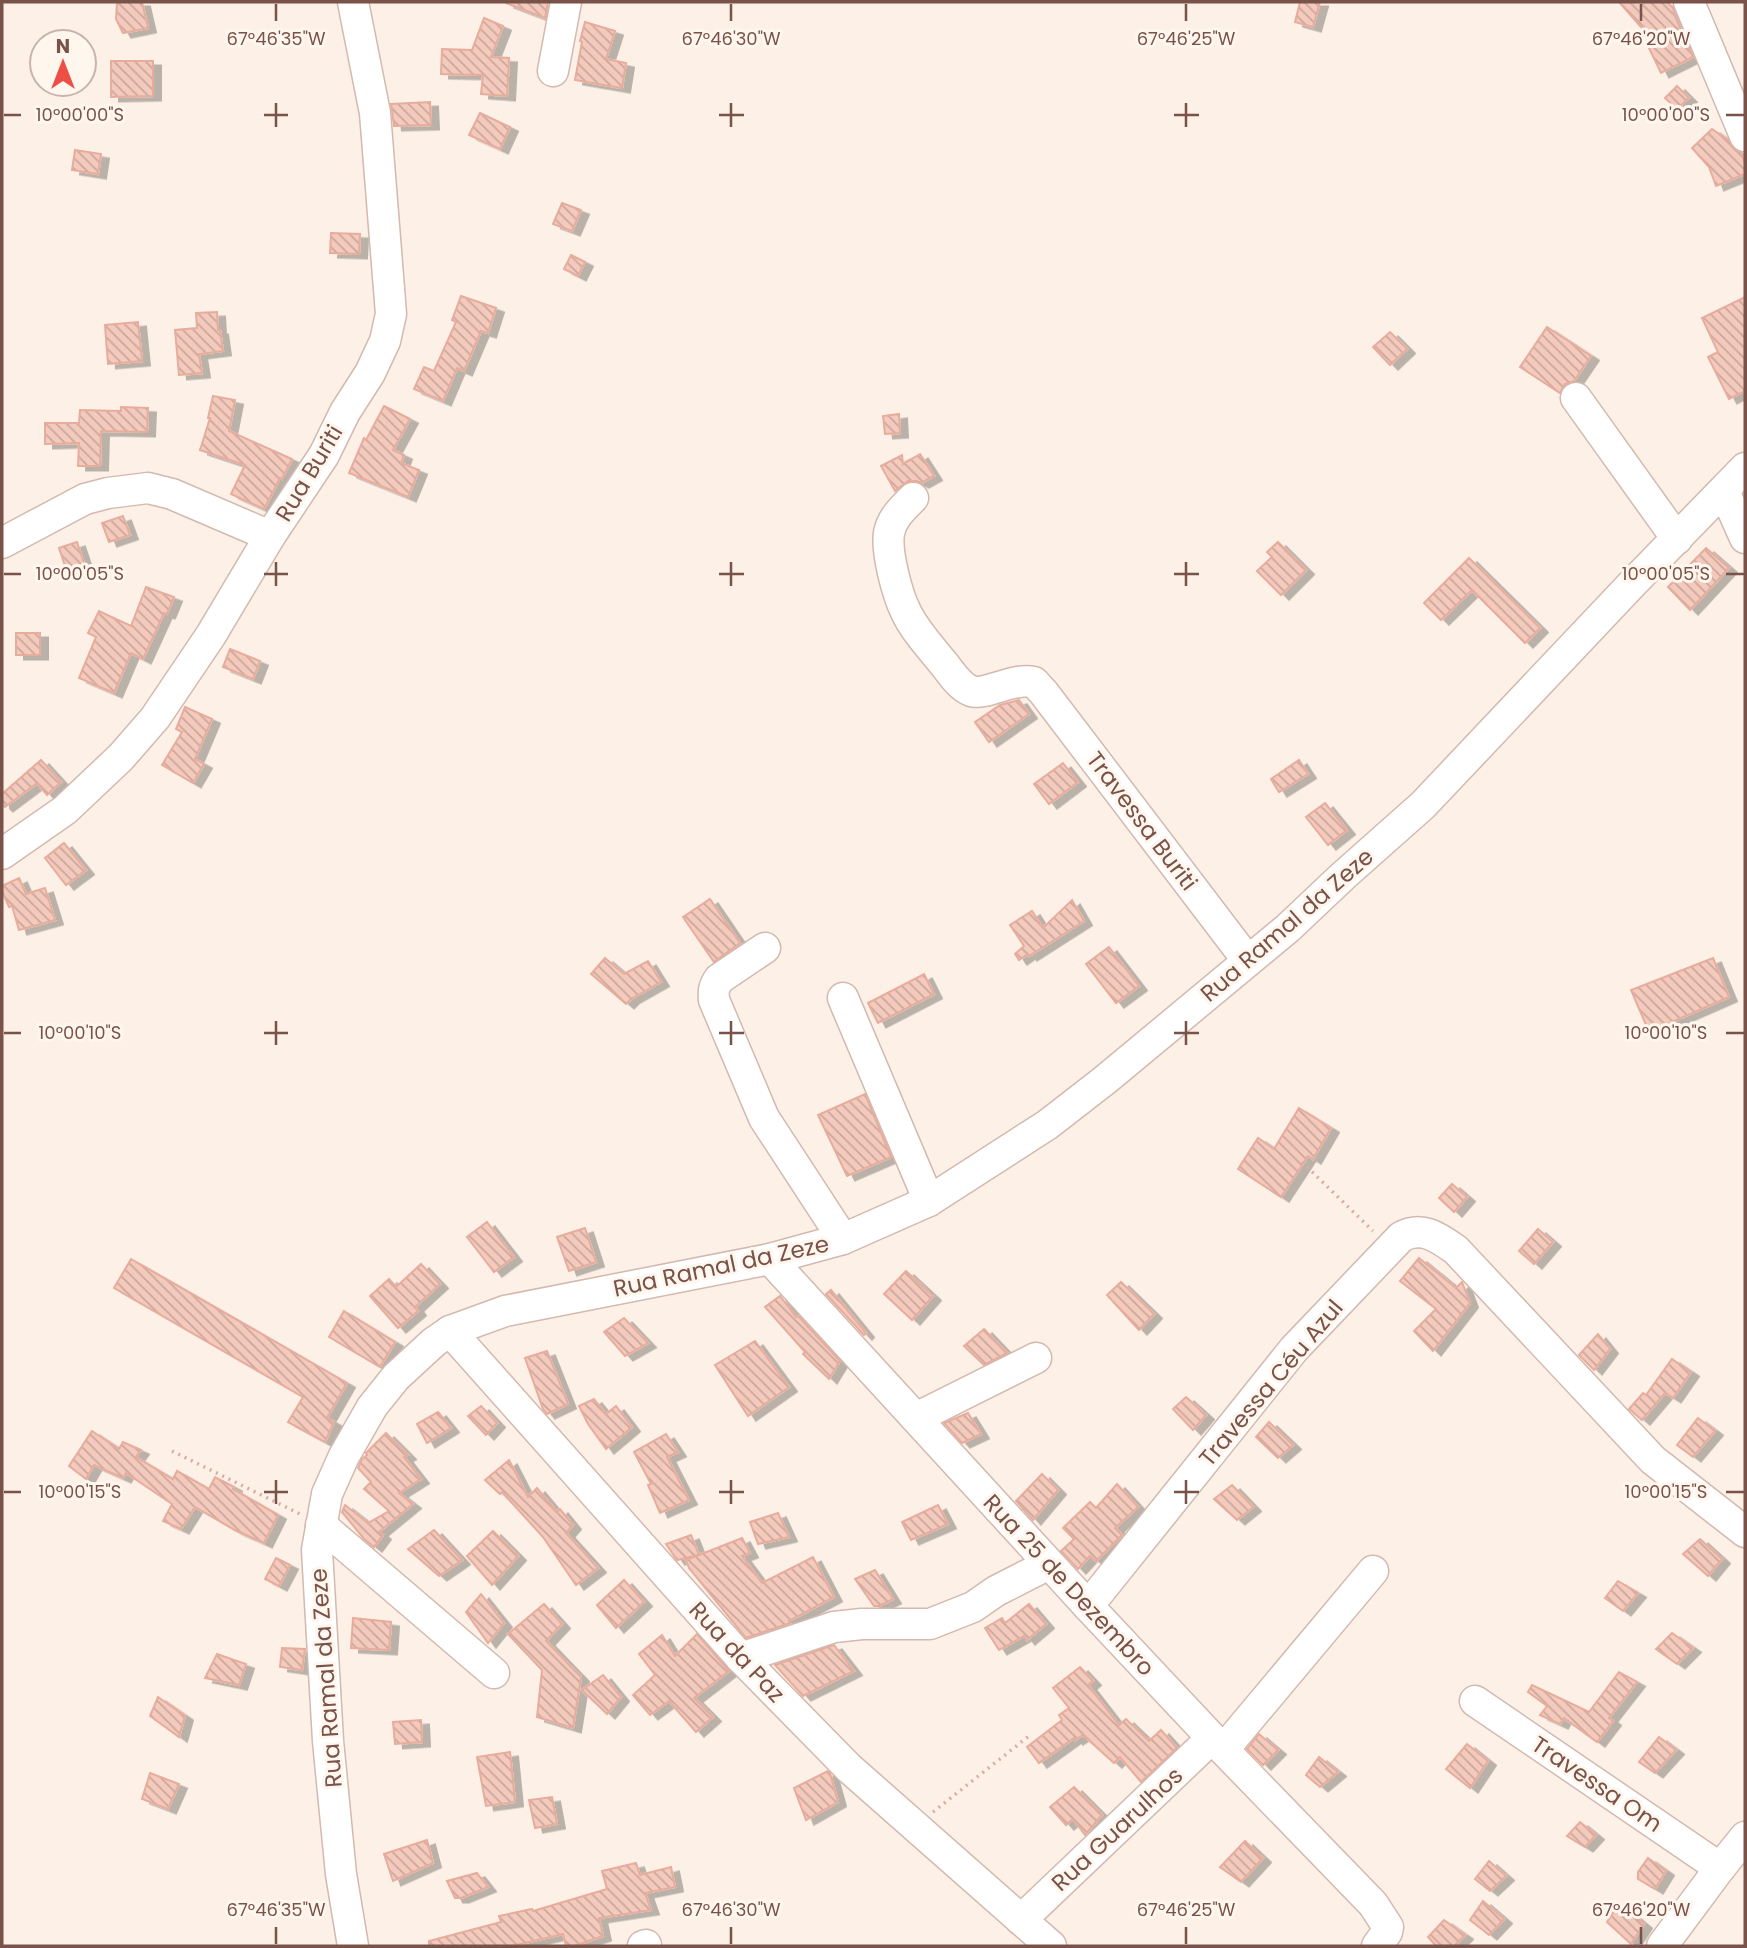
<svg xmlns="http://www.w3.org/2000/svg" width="1747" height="1948" font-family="Poppins,sans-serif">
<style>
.building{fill:url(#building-back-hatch);stroke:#e8ac9c;stroke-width:2;filter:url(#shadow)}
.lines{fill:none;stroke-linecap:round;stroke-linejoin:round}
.minor-casing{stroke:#d3b9ae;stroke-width:33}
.path{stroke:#daac9f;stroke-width:3.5;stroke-dasharray:2 5;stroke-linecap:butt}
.minor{stroke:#fff;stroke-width:30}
.ticks{fill:none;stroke:#795249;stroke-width:2.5}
.labels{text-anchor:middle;stroke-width:6;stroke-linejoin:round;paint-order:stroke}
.street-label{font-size:23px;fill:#795249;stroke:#fff6ee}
.ticks-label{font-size:18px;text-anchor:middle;fill:#795249;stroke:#fff6ee;stroke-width:6;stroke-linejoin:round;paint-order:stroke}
</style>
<defs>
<pattern id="building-back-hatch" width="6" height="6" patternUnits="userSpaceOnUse" patternTransform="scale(1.75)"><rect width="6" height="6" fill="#f4cabd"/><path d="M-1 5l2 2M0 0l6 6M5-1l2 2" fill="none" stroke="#caa79c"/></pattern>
<filter id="shadow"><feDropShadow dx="8" dy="4.5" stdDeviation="0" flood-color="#0004"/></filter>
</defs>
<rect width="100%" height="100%" fill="#fdf1e7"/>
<g class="building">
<path d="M117,2H142L148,28L123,33L116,19Z"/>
<path d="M506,2H548L545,18L506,3Z"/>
<path d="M1300,2H1320L1313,27L1295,22Z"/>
<path d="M1619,2H1667L1673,8L1675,16L1693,57L1661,73L1648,46L1655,43Z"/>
<path d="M484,18L503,26L491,57L509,58L507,96L481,94L483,75L441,74L442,49L472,50Z"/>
<path d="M585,22L615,31L606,59L626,63L622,88L575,80L582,42L580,41Z"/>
<path d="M111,61H153V96L111,97Z"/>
<path d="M1677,86L1689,98L1677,109L1665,98Z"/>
<path d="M430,102L431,125L394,126L391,104Z"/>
<path d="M480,113L510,127L500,149L469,135Z"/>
<path d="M1712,129L1728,140L1734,149L1741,153L1745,164V174L1716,186L1709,167L1692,148Z"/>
<path d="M75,150L101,154L98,174L72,170Z"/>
<path d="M562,203L581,210L572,231L553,224Z"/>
<path d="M331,233L360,234L359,254L330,253Z"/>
<path d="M571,255L585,262L578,276L564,269Z"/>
<path d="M461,296L496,308L488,333L481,331L464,371L457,368L443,401L414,389L424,367L434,371L456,322L452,320Z"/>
<path d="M1745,297V391L1729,399L1708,357L1718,352L1702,318Z"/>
<path d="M217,312L218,330H220L223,351L199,354L202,373L179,375L175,330L197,328L196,313Z"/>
<path d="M138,322L142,361L108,364L105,325Z"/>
<path d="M1547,327L1591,356L1574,381L1565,384L1560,393L1520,367Z"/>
<path d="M1390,332L1407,349L1390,365L1373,347Z"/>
<path d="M213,396L235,400L229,431L292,459L282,479L280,478L264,509L231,494L245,465L200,450L210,418H208Z"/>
<path d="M384,406L410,419L393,450L404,455L401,463L419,470L408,497L349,473L364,438L366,440Z"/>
<path d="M121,407L148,408L147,432L101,431L100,466H78L79,443L45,444V423H79L80,410L121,411Z"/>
<path d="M899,414L900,433L885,434L883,416Z"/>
<path d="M920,454L934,476L921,483L917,481H908L895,491L881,466L902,455L903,464Z"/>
<path d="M123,516L130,535L109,542L102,523Z"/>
<path d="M77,542L86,569L68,575L59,548Z"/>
<path d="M1278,542L1306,570L1281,595L1257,571L1272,557L1267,552Z"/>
<path d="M1706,548L1729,568L1690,610L1668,587Z"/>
<path d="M1469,558L1540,628L1525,643L1472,590L1441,620L1424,603Z"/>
<path d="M146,587L174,597L167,614L164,613L143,659L131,653L114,693L79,678L96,637L88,633L99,611L131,626Z"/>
<rect x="16" y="633" width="24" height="22"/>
<path d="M230,649L260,661L253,679L223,667Z"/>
<path d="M1019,700L1029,714L989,742L975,722L1000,705Z"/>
<path d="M185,707L212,719L195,759L204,764L193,783L162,765L182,732L176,729Z"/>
<path d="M41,760L61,782L47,795L37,783L5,807L2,804V794Z"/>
<path d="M1299,760L1308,774L1279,792L1271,779Z"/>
<path d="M1063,763L1078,782L1049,804L1034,784Z"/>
<path d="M1325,803L1347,830L1328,845L1306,817Z"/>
<path d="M64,843L86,870L66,885L45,858Z"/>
<path d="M19,878L26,894L45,888L55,920L19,930L12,906L9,907L2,891V886Z"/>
<path d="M710,899L740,943L714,962L683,917Z"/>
<path d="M1072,900L1084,921L1029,956L1028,954L1019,960L1015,954L1024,946L1010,925L1032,911L1043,928Z"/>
<path d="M1109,947L1139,986L1116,1003L1086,964Z"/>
<path d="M605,958L624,974L648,961L661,982L631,999L626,1004L591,974Z"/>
<path d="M1713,958L1729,997L1649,1032L1631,990Z"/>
<path d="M924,974L934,994L878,1023L868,1003Z"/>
<path d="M865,1094L891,1157L847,1176L818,1115Z"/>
<path d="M1299,1108L1331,1128L1313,1159L1308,1156L1281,1197L1238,1169L1258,1138L1274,1149Z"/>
<path d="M1452,1184L1467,1197L1454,1212L1439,1198Z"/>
<path d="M487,1222L514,1257L494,1272L467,1237Z"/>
<path d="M585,1228L596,1262L569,1271L557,1237Z"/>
<path d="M1538,1229L1553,1242L1534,1264L1519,1251Z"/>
<path d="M1419,1258L1456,1288L1462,1282L1470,1303L1433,1351L1414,1331L1436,1309L1400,1281Z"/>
<path d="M131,1259L347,1383L327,1418L334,1422L325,1442L288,1422L303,1397L114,1288Z"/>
<path d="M421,1264L440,1284L415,1307L418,1311L398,1328L370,1296L389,1279L396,1287Z"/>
<path d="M906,1271L933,1296L912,1320L884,1294Z"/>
<path d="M1121,1282L1154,1314L1139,1330L1107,1295Z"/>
<path d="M831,1290L866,1333L864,1335L826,1294Z"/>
<path d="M780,1296L796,1317L798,1316L840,1361L829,1379L803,1354L805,1352L765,1307Z"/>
<path d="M344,1311L395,1342L380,1367L329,1337Z"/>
<path d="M624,1318L648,1343L625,1356L604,1332Z"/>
<path d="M984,1329L1007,1353L984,1365L964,1346Z"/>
<path d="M1598,1334L1610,1349L1594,1370L1579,1355Z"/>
<path d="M755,1341L789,1387L748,1416L715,1365Z"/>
<path d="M547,1351L568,1404L547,1414L543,1409L525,1358Z"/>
<path d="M1672,1359L1691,1372L1673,1398L1665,1393L1642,1420L1629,1409L1643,1393L1646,1395Z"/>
<path d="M1186,1397L1206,1415L1193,1430L1173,1409Z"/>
<path d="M594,1399L606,1414L616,1406L632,1427L606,1449L588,1424L579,1406Z"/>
<path d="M481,1406L497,1423L486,1435L468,1416Z"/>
<path d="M438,1412L451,1428L427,1443L417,1424Z"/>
<path d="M968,1413L981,1434L962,1443L944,1423Z"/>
<path d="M1698,1418L1715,1431L1693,1457L1677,1445Z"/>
<path d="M1269,1422L1293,1445L1278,1458L1256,1437Z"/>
<path d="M92,1431L119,1449L123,1442L141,1450L136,1457L173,1479L177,1471L209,1489L215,1477L234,1487L233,1489L278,1515L264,1543L235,1530L195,1507L181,1529L163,1521L172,1504L126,1473L123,1478L94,1465L86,1479L69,1466Z"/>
<path d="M386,1433L408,1455L404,1457L421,1479L399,1493L413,1504L379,1532L383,1535L374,1547L364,1539L342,1512L345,1505L368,1523L389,1511L364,1489L371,1482L358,1468L362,1459L367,1455L366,1453Z"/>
<path d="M666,1434L678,1452L667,1457L689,1500L660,1513L648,1485L651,1484L634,1452Z"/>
<path d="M509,1460L528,1497L537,1488L557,1512L560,1509L573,1525L566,1533L598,1568L576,1585L543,1537L502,1492L500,1494L485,1480Z"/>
<path d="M1042,1474L1058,1490L1033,1520L1016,1501Z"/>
<path d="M1117,1484L1138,1507L1115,1528L1122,1535L1096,1561L1090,1556L1078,1569L1061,1551L1074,1539L1063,1528L1090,1502L1096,1508Z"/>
<path d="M1232,1485L1253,1507L1237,1520L1214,1499Z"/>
<path d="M938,1505L948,1524L911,1540L902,1522Z"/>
<path d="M778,1513L789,1537L758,1544L750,1522Z"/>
<path d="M434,1530L462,1560L439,1576L408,1549Z"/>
<path d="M493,1531L518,1556L492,1585L467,1556Z"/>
<path d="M691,1535L699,1555L677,1560L666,1544Z"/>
<path d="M742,1538L750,1553L742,1556L762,1583L813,1557L834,1597L789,1621L790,1623L746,1638L689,1568L686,1560Z"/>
<path d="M1700,1539L1722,1559L1708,1576L1683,1554Z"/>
<path d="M276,1558L290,1565L279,1586L265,1579Z"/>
<path d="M875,1570L893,1599L879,1606H874L855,1579Z"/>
<path d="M624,1580L644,1602L616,1628L597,1605Z"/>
<path d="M1618,1581L1638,1593L1623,1611L1605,1598Z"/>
<path d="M481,1594L504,1623L488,1643L466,1612Z"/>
<path d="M544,1604L562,1624L546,1641L581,1677L573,1728L537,1717L542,1670L508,1634Z"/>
<path d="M1029,1604L1046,1624L1027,1640L1024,1636L999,1650L985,1628L1002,1618L1005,1623Z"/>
<path d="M353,1618L391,1622L389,1650L351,1648Z"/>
<path d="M1672,1633L1693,1648L1677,1664L1656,1649Z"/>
<path d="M697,1634L729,1671L694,1698L713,1717L696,1732L669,1701L650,1715L633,1695L655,1675L639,1654L662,1635L675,1656Z"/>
<path d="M834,1645L854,1671L803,1696L775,1665Z"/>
<path d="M282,1648L305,1649L302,1670L280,1667Z"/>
<path d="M217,1654L246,1664L239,1685L205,1678Z"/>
<path d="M1080,1667L1093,1681L1088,1685L1119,1725L1126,1719L1149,1741L1161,1730L1177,1748L1141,1782L1120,1757L1114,1763L1083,1735L1075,1740L1074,1738L1039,1763L1027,1747L1062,1720L1059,1715L1069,1708L1053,1688Z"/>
<path d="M1619,1672L1637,1682L1609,1718L1613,1721L1597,1742L1564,1718L1560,1724L1540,1715L1547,1706L1528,1692L1532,1685L1589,1712Z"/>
<path d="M603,1675L621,1697L607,1714L582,1690Z"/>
<path d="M158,1697L185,1716L179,1737L150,1716Z"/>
<path d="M421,1720L422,1742L395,1744L393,1722Z"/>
<path d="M1259,1734L1278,1750L1263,1765L1247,1749Z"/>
<path d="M1659,1737L1676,1750L1655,1773L1639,1762Z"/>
<path d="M1467,1744L1488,1761L1470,1788L1446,1769Z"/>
<path d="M510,1752L515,1802L486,1806L477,1757Z"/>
<path d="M1319,1757L1338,1772L1320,1787L1306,1775Z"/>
<path d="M828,1771L830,1773L838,1802L806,1820L794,1788Z"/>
<path d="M150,1773L179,1784L168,1809L142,1799Z"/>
<path d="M1074,1787L1102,1815L1085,1835L1073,1819L1066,1825L1050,1807Z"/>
<path d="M552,1797L557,1824L535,1828L529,1800Z"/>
<path d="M1580,1822L1596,1835L1585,1847L1567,1836Z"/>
<path d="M427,1840L433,1863L393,1881L384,1854Z"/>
<path d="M1245,1841L1263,1858L1241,1882L1220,1867Z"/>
<path d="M1648,1858L1666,1871L1655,1889L1638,1879V1872Z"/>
<path d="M1489,1861L1506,1876L1490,1891L1475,1879Z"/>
<path d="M636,1863L640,1875L671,1867L675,1887L645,1893L651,1910L599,1918L603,1936L574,1946H566L563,1934L512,1946H429V1941L501,1922L499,1916L532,1909L533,1911L607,1889L602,1871Z"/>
<path d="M477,1873L488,1887L461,1898H455L447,1881Z"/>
<path d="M1483,1901L1504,1919L1489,1935L1470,1920Z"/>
<path d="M1619,1903L1644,1924L1631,1944L1607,1922Z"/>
<path d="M1444,1920L1465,1935L1454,1946H1436L1428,1937Z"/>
</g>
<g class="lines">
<defs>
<g id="minor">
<path d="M1689,2L1745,136"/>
<path d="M553,71L566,2"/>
<path d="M1576,398L1677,539"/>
<path d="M1724,491L1745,538"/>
<path d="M913,498C902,509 892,518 889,533C886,552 897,594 906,612C915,631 931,648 944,664C951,673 960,687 971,691C986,696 1013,677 1034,682L1044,693L1248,961"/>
<path d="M2,543L85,499L108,493L148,488L172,494L270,536"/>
<path d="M2,854L65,810L121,757L155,718L211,635L270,536L324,455L345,412L370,373L385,341L391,314L375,113L353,2"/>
<path d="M765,948L719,979C714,986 713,991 714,1000L764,1118L843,1239"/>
<path d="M843,998L929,1201"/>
<path d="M770,1259L1088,1606L1212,1738L1373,1904L1388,1927L1387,1932L1377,1946"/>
<path d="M450,1331L741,1658L849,1768L1051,1946"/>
<path d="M916,1418L1036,1358"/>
<path d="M321,1525L494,1673"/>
<path d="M1088,1606L1294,1349L1401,1237C1422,1225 1439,1238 1456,1250L1653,1460L1745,1532"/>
<path d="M741,1658L834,1627L862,1624H930L973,1607L996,1591L1049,1564"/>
<path d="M1475,1701L1720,1868"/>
<path d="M1224,1749L1373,1571"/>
<path d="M1021,1920L1212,1738"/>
<path d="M353,1946L341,1874L328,1741L317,1550L327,1494L344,1456L372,1407L396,1377L434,1342L450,1331L505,1311L770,1259L843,1239L929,1201L1047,1125L1105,1080L1288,928L1343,876L1423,805L1632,584L1745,468"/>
<path d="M643,1946L646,1945"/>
<path d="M1662,1946L1720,1868L1745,1837"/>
</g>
</defs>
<use href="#minor" class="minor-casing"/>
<g class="path">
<path d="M1302,1162L1373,1231"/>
<path d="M172,1451L300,1514"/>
<path d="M933,1812L1029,1736"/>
</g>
<use href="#minor" class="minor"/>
</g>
<path class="ticks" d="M276,4V21M731,4V21M1186,4V21M1641,4V21M276,103V127M731,103V127M1186,103V127M4,115H21M264,115H288M719,115H744M1174,115H1199M1726,115H1744M276,562V586M731,562V586M1186,562V586M4,574H21M264,574H288M719,574H744M1174,574H1199M1726,574H1744M276,1021V1045M731,1021V1045M1186,1021V1045M4,1033H21M264,1033H288M719,1033H744M1174,1033H1199M1726,1033H1744M276,1480V1504M731,1480V1504M1186,1480V1504M4,1492H21M264,1492H288M719,1492H744M1174,1492H1199M1726,1492H1744M276,1927V1944M731,1927V1944M1186,1927V1944M1641,1927V1944"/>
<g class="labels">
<g class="street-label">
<text transform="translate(309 473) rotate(-59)" y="8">Rua Buriti</text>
<text transform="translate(1142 821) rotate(53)" y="8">Travessa Buriti</text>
<text transform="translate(1287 925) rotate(-41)" y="8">Rua Ramal da Zeze</text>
<text transform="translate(721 1266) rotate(-12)" y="8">Rua Ramal da Zeze</text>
<text transform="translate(1271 1383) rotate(-50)" y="8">Travessa Céu Azul</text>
<text transform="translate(1069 1585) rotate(47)" y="8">Rua 25 de Dezembro</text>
<text transform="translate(737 1652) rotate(47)" y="8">Rua da Paz</text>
<text transform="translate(326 1678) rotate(-94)" y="8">Rua Ramal da Zeze</text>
<text transform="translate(1597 1784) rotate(34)" y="8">Travessa Om</text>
<text transform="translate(1117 1829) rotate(-43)" y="8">Rua Guarulhos</text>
</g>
</g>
<g class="ticks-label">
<text x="276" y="45">67°46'35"W</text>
<text x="731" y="45">67°46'30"W</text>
<text x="1186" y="45">67°46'25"W</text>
<text x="1641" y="45">67°46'20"W</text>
<text x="80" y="121">10°00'00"S</text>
<text x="1666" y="121">10°00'00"S</text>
<text x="80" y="580">10°00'05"S</text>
<text x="1666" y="580">10°00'05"S</text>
<text x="80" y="1039">10°00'10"S</text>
<text x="1666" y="1039">10°00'10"S</text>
<text x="80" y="1498">10°00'15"S</text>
<text x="1666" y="1498">10°00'15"S</text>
<text x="276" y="1916">67°46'35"W</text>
<text x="731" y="1916">67°46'30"W</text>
<text x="1186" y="1916">67°46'25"W</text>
<text x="1641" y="1916">67°46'20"W</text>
</g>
<rect width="1747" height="1948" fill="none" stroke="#795249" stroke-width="7"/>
<g transform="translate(63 63)"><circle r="33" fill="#fff6ee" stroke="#c9b4ac" stroke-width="2"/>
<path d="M0-5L12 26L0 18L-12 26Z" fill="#ed4f46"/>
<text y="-10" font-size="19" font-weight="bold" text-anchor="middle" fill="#795249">N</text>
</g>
</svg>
